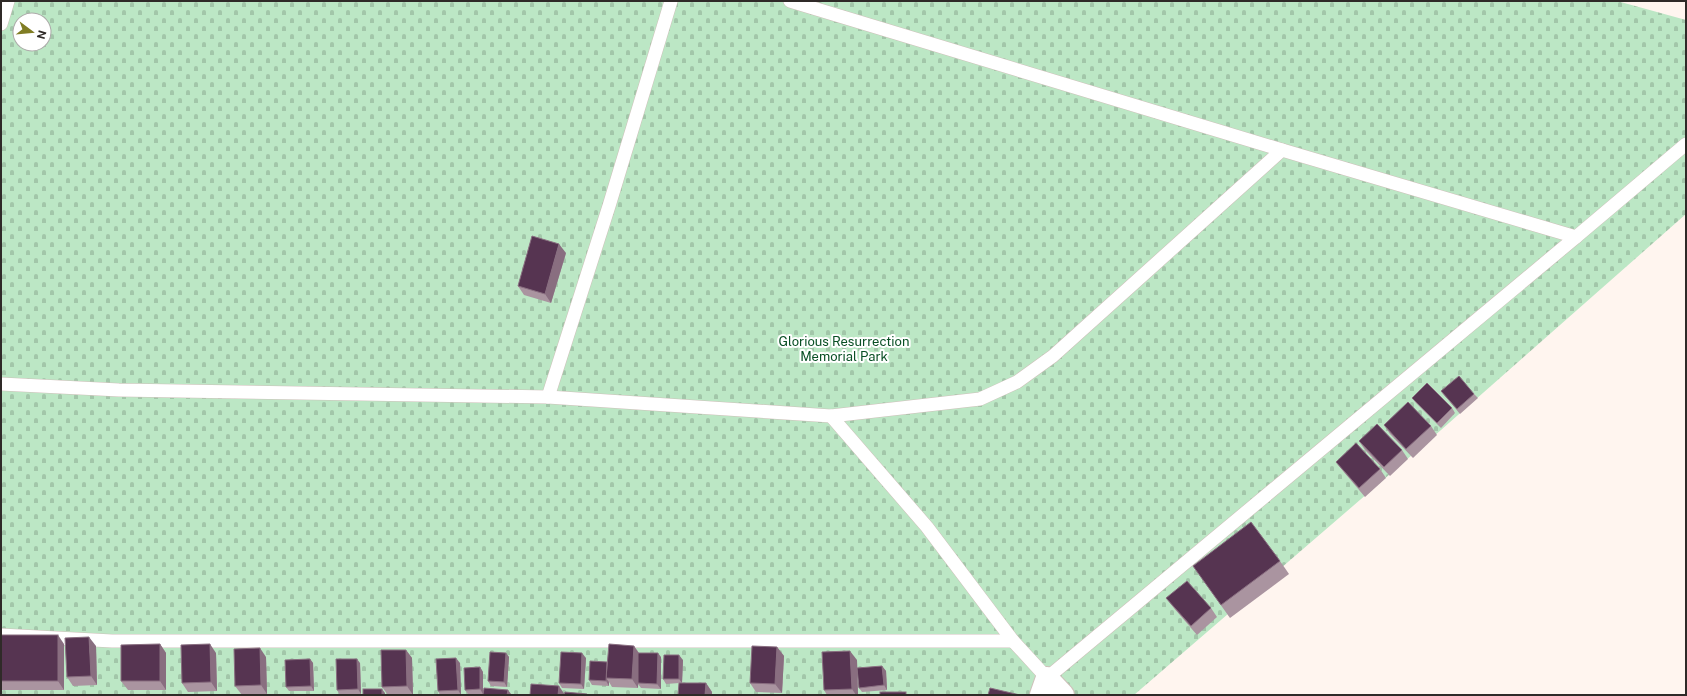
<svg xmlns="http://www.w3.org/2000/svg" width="1687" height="696" font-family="'Public Sans',sans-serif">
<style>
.cemetery{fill:url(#cemetery-stones);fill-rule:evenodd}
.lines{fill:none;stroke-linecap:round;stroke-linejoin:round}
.service-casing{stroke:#cec1ba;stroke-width:14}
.minor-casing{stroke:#cec1ba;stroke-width:24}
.service{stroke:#fff;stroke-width:13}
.minor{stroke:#fff;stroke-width:22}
.wall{fill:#aa94a0}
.shaded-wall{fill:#896e80}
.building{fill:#563451;stroke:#896e80}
.labels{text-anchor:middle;stroke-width:4;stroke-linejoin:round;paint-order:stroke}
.park-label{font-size:13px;fill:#084f24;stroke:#fff}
</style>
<defs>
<pattern id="cemetery-stones" width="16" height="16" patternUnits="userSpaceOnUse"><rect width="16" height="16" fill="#bce7c5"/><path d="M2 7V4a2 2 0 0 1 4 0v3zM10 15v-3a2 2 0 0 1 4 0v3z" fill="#a2c6a9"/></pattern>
</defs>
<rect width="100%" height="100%" fill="#fff5ef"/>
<path class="cemetery" d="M1,1H1617L1686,20V214L1441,430L1134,695H1ZM20,20H44V44H20Z"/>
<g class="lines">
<defs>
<g id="service">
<path d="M790,1L1282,150L1576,237L1686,144"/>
<path d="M1,24L8,1"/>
<path d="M1,384L119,390L548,397L831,416L980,399L1017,382L1053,356L1282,150"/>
<path d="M548,397L609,206L671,1"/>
<path d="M831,416L927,527L1013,641L1047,678L1576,237"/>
<path d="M1,635L112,641H1013"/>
</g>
<path id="minor" d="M1041,695L1047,678L1063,695"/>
</defs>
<use href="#service" class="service-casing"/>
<use href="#minor" class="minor-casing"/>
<use href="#service" class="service"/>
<use href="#minor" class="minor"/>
</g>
<g class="wall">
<path d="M566,253L551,303L524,295L518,286Z"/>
<path d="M1441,391L1474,394L1478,398L1460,414L1445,396Z"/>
<path d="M1412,398L1452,408L1455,413L1441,428L1416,403Z"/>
<path d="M1384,425L1431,426L1437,435L1413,458L1390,434Z"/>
<path d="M1359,441L1402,450L1408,459L1390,476L1365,450Z"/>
<path d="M1336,462L1380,469L1386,478L1365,497L1343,471Z"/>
<path d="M1280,561L1289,574L1230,618L1193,566Z"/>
<path d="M1166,598L1211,608L1217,617L1197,635L1173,607Z"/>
<path d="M1,635L64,644V690H2L1,689Z"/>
<path d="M160,644L166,653V690H128L121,681Z"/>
<path d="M96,646L97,685L73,686L67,677Z"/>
<path d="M634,646L639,653L661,657V689L641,688L638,684V688L612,687L609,682V686L592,685L589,680L607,662Z"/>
<path d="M777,647L784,656L782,693L756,692L750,683Z"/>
<path d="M406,650L412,658L413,695H388L382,687Z"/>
<path d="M216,653L217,691L188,692L182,683Z"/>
<path d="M506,653L509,657L507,687L491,686L488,681Z"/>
<path d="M266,657L267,694L242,695L235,686Z"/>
<path d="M586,658L584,689L562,688L559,683Z"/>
<path d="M310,659L313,663L314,691H289L286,687Z"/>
<path d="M683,660L682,683H706L712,692L679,683L666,684L663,679Z"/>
<path d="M857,660L858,695H827L824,690Z"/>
<path d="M360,663L361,694L340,695L337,690Z"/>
<path d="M460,663L461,695H440L438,691Z"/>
<path d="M882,666L886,671L887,690L862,692L859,688Z"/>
<path d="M480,667L483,672V692L508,690L511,695L483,694H468L465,690Z"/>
</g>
<g class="shaded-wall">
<path d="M559,244L566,253L551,303L545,294Z"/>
<path d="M58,635L64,644V690L58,681Z"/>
<path d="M89,637L96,646L97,685L91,676Z"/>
<path d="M160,644L166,653V690L160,681Z"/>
<path d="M210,644L216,653L217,691L211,682Z"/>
<path d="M634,646L640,655L638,688L632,679Z"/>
<path d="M777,647L784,656L782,693L775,684Z"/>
<path d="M260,648L266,657L267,694L261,685Z"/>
<path d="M406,650L412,658L413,695L407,686Z"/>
<path d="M850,651L857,660L858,695H856L852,689Z"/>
<path d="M506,653L509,657L507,687L504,682Z"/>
<path d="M582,653L586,658L584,689L581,684Z"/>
<path d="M658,653L661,657V689L657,684Z"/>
<path d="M679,655L683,660L682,683L679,679Z"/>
<path d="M456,658L460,663L461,695L458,690Z"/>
<path d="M310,659L313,663L314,691L311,686Z"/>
<path d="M357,659L360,663L361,694L358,689Z"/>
<path d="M607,662L606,678L609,682V686L606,681Z"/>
<path d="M882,666L886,671L887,690L884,685Z"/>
<path d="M480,667L483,672V694L480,689Z"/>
<path d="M706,683L712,692V695H705Z"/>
<path d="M559,686L565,695H558Z"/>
<path d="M382,689L385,693V695H382Z"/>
<path d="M508,690L511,694V695H507Z"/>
</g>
<g class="building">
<path d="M532,236L559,244L545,294L518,286Z"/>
<path d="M1459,376L1474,394L1457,409L1441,391Z"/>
<path d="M1427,383L1452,408L1437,423L1412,398Z"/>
<path d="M1408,402L1431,426L1406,449L1384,425Z"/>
<path d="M1377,424L1402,450L1384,467L1359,441Z"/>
<path d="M1356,443L1380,469L1359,488L1336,462Z"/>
<path d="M1251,522L1280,561L1221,605L1193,566Z"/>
<path d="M1187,581L1211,608L1191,626L1166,598Z"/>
<rect x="1" y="635" width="57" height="46"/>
<path d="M89,637L91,676L67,677L65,638Z"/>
<path d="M160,644V681H121V645Z"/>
<path d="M210,644L211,682L182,683L181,645Z"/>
<path d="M609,644L634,646L632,679L606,678Z"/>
<path d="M752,646L777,647L775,684L750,683Z"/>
<path d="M260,648L261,685L235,686L234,649Z"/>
<path d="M381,650H406L407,686L382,687Z"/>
<path d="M850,651L852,689L824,690L822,652Z"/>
<path d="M490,652L506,653L504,682L488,681Z"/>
<path d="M561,652L582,653L581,684L559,683Z"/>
<path d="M638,653H658L657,684L638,683Z"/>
<path d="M664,655H679V679H663Z"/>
<path d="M456,658L458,690L438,691L436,659Z"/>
<path d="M310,659L311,686L286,687L285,660Z"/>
<path d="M336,659H357L358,689L337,690Z"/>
<path d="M590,661L607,662L606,681L589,680Z"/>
<path d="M882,666L884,685L859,688L857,668Z"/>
<path d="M480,667V689L465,690L464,668Z"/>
<path d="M679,683H706L705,695H678Z"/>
<path d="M531,684L559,686L558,695H530Z"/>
<path d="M484,688L508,690L507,695H483Z"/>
<path d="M990,688L1020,695H988Z"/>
<rect x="363" y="689" width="19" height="6"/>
<path d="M565,692L587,694V695H564Z"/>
<rect x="880" y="692" width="26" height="3"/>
</g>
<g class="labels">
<g class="park-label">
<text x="844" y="346">Glorious Resurrection<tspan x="844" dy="15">Memorial Park</tspan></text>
</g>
</g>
<rect width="1687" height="696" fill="none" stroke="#2f2a28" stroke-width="4"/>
<g transform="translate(32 32) rotate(106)"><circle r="19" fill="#ffffff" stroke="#acaaa9"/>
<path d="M0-3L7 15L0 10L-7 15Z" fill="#807d24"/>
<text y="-6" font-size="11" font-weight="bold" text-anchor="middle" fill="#2f2a28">N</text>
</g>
</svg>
